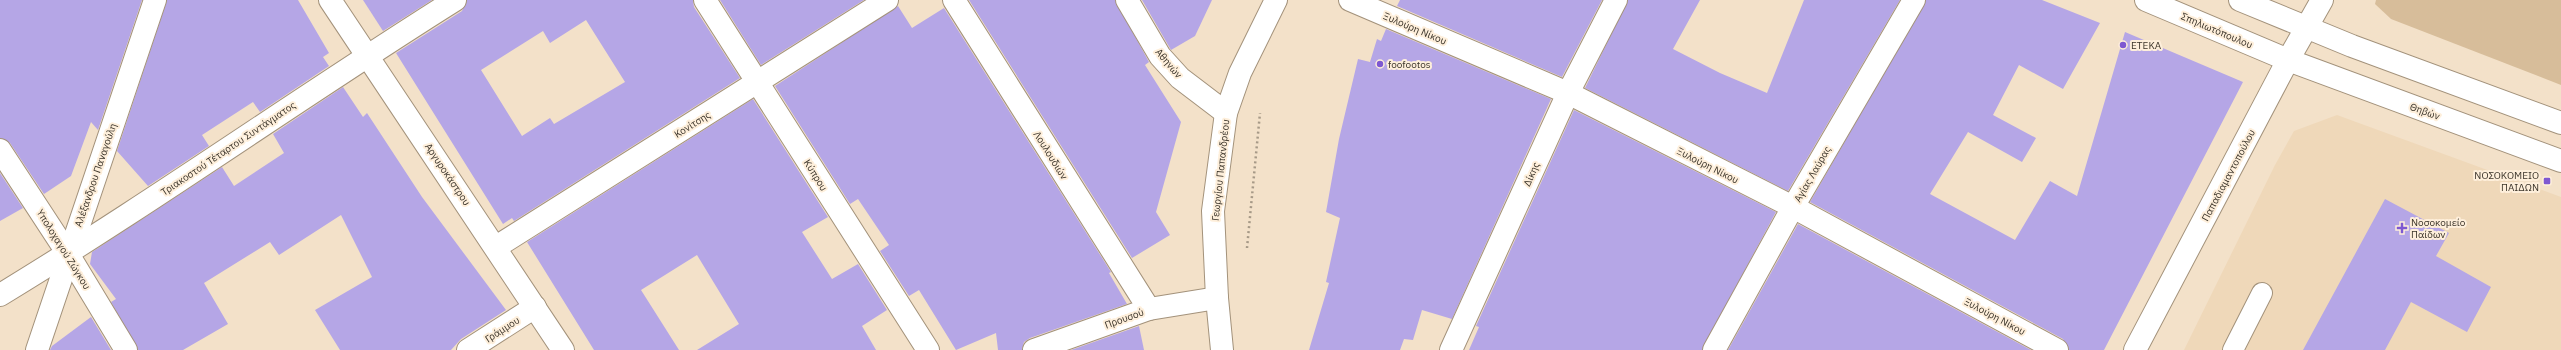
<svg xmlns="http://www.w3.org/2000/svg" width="2561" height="350" font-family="'IBM Plex Sans',sans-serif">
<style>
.built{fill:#efd8b9}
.green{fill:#d7bd9a}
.building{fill:#b5a6e6;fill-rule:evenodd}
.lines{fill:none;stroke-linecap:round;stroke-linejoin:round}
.service-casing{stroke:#a3927b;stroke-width:22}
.minor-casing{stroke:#a3927b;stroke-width:24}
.tertiary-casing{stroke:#a3927b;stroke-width:24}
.path{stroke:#a69987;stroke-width:2.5;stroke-dasharray:2 3;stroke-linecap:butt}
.service{stroke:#fff;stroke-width:20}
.minor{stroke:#fff;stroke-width:22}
.tertiary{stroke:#fff;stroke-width:22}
.poi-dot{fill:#7e58d1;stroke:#feefdb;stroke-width:1.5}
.labels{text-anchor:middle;stroke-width:4;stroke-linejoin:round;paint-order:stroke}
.street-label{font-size:10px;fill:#3a3329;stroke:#feefdb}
.poi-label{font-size:10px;fill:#3a3329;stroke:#feefdb;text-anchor:start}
</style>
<rect width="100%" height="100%" fill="#f3e1c9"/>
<path class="built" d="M2337,115L2561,197V350H2184L2275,165L2294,131Z"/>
<path class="green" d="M2376,0H2561V85L2391,19L2375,4Z"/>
<g class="building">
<path d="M0,0H142L98,130L91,122L71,176L44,194L10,143L0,138Z"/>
<path d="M167,0H298L329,53L323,57L329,66L260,112L253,102L202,135L209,146L148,186L117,151Z"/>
<path d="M363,0H432L383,31Z"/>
<path d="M467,0H693L694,7L740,78L514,221L512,218L503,224L396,53L462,11ZM586,20L625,82L554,124L550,118L522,136L481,70L543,31L550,43Z"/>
<path d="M720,0H864L761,65Z"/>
<path d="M969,0H1115L1149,62L1145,65L1181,122L1156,212L1170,235L1132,258Z"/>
<path d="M1142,0H1212L1195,36L1171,50Z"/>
<path d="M1400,0H1602L1562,77L1397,6Z"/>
<path d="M1628,0H1700L1673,49L1720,73L1767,93L1804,0H1900L1788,191L1585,88Z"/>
<path d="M1926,0H2042L2100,23L2063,89L2019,65L1993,115L2036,138L2022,162L1968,132L1930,194L2015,240L2050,181L2077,196L2125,32L2243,82L2104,350H2069L2063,339L1810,202Z"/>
<path d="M898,6L912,28L944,8L1111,272L1109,273L1127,304L1030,338L1024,342L1022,350H998L996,333L956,350L919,290L909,296L880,251L889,245L858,199L850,204L775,86Z"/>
<path d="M1386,29L1551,99L1452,319L1422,310L1413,340L1404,339L1400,350H1309L1329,283L1326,282L1340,218L1326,212L1339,139L1358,59L1370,62L1377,39L1381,41Z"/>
<path d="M343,87L363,117L367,113L422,197L506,310L461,339L451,350H340L315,310L372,277L341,215L279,255L270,242L204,283L228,324L183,350H138L111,302L116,299L90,264L92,252L222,167L234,186L284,153L273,134Z"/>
<path d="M753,99L828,217L802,232L832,279L858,264L887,310L862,326L876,350H697L739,324L697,255L641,290L679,350H594L527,242Z"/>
<path d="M1574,110L1776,212L1702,350H1469L1479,327L1476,326Z"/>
<path d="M0,173L23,208L0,221Z"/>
<path d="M2385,199L2449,233L2436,256L2491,287L2467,332L2411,302L2385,350H2303Z"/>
<path d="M1798,224L2031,350H1728Z"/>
<path d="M91,317L111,350H50L52,346Z"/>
<path d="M1139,326L1144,350H1071Z"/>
</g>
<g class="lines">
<defs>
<path id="service" d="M2233,350L2262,293"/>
<g id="minor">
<path d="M330,0L563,350"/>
<path d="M705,0L928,350"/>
<path d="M954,0L1149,309"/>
<path d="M1127,0L1160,56L1180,78L1226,113"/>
<path d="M1350,0L1568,93L1793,207L2057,350"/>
<path d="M0,150L68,254L126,350"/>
<path d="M496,247L887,0"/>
<path d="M0,295C155,201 302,96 455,0"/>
<path d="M37,350L155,0"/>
<path d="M468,350L535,307"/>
<path d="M1034,350L1149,309L1217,298"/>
<path d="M1222,350L1217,298L1213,211L1226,113L1240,73L1276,0"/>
<path d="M1451,350L1568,93L1616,0"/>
<path d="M1714,350L1793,207L1914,0"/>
<path d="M2135,350L2288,60"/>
</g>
<g id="tertiary">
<path d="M2146,0L2288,60L2561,161"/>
<path d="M2240,0L2352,46L2561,123"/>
<path d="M2288,60L2322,0"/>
</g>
</defs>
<use href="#service" class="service-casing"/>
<use href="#minor" class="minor-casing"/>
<use href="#tertiary" class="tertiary-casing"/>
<path class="path" d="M1247,248L1260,113"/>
<use href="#service" class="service"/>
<use href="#minor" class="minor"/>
<use href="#tertiary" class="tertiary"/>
</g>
<g class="poi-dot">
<circle cx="2123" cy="45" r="4"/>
<circle cx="1380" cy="64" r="4"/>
<rect x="2543" y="177" width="8" height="8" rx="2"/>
<path d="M2400 222h4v4h4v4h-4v4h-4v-4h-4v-4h4z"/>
</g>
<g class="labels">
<g class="street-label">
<text transform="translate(1415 28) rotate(23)" y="4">Ξυλούρη Νίκου</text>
<text transform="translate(2217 30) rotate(23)" y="4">Σπηλιωτόπουλου</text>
<text transform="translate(1169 63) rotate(50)" y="4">Αθηνών</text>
<text transform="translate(2425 111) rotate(20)" y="4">Θηβών</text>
<text transform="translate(692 124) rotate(-32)" y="4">Κονίτσης</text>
<text transform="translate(228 148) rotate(-34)" y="4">Τριακοστού Τέταρτου Συντάγματος</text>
<text transform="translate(1051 155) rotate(58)" y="4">Λουλουδιών</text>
<text transform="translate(1708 165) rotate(27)" y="4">Ξυλούρη Νίκου</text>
<text transform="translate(1220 170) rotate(-84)" y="4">Γεωργίου Παπανδρέου</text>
<text transform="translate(448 174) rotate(56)" y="4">Αργυροκάστρου</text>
<text transform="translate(1531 174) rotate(-66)" y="4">Δίκης</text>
<text transform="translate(1812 174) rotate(-60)" y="4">Αγίας Λαύρας</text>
<text transform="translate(95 175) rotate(-71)" y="4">Αλέξανδρου Παναγούλη</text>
<text transform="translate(816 175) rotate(58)" y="4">Κύπρου</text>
<text transform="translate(2228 175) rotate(-62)" y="4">Παπαδιαμαντοπούλου</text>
<text transform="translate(64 249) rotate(58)" y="4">Υπολοχαγού Ζώγκου</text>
<text transform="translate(1995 316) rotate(28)" y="4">Ξυλούρη Νίκου</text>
<text transform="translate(1124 318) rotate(-20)" y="4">Προυσού</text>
<text transform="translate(502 329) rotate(-33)" y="4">Γράμμου</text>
</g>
<g class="poi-label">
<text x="2131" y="49">ΕΤΕΚΑ</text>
<text x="1388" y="68">foofootos</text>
<text x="2539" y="179" text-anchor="end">ΝΟΣΟΚΟΜΕΙΟ<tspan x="2539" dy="12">ΠΑΙΔΩΝ</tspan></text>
<text x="2411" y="226">Νοσοκομείο<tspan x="2411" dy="12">Παίδων</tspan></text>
</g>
</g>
</svg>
